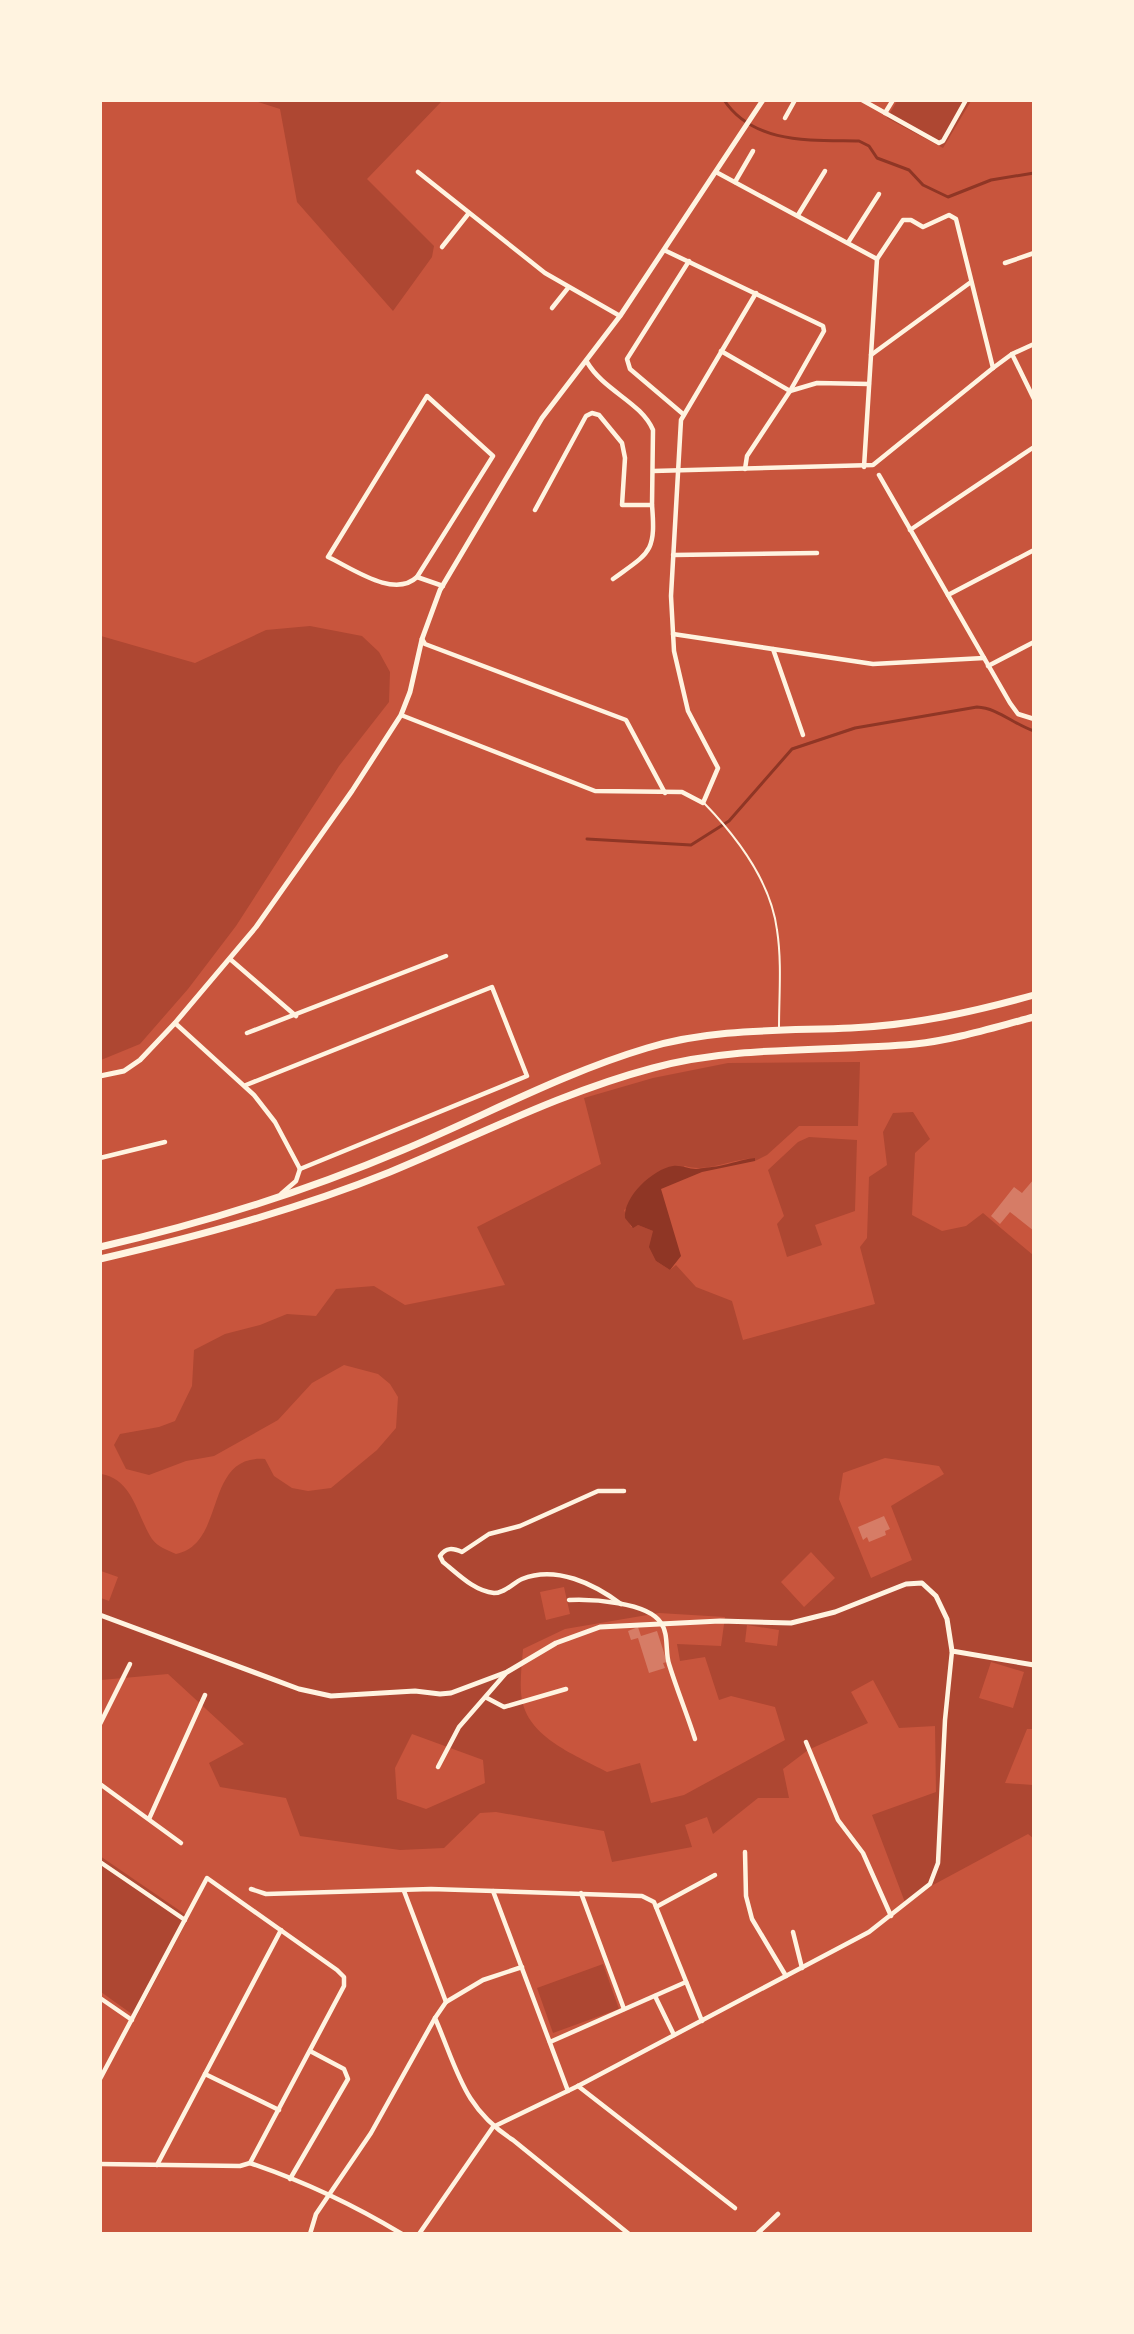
<svg xmlns="http://www.w3.org/2000/svg" width="1134" height="2334" font-family="Rubik,sans-serif">
<style>
.green{fill:#ae4732;fill-rule:evenodd}
.water{fill:#8f3625}
.lines{fill:none;stroke-linecap:round;stroke-linejoin:round}
.stream{stroke:#8f3625;stroke-width:3}
.building{fill:#d67c66}
.service{stroke:#fff3e0;stroke-width:2}
.minor{stroke:#fff3e0;stroke-width:4.5}
.tertiary{stroke:#fff3e0;stroke-width:5}
.primary{stroke:#fff3e0;stroke-width:7}
</style>
<rect width="100%" height="100%" fill="#c8553d"/>
<g class="green">
<path d="M255,101H450L441,102L367,179L434,246L432,257L393,311L297,202L280,109Z"/>
<path d="M897,101H971L943,148L887,118Z"/>
<path d="M310,626L362,636L379,652L390,672L389,702L339,766L236,926L188,989L140,1044L101,1060V636L195,663L266,630Z"/>
<path d="M860,1062L858,1126H799L767,1155L755,1161V1158C731,1159 708,1173 685,1166L624,1210L631,1227L638,1225L653,1231L656,1261L670,1270L676,1265L696,1287L732,1301L743,1340L875,1304L860,1247L867,1238L869,1177L887,1165L883,1132L893,1113L913,1112L930,1139L915,1153L912,1215L942,1231L966,1226L983,1213L1033,1255V1729H1027L1005,1783L1033,1785V1838L1028,1834L933,1885L906,1905L872,1815L936,1792L935,1726L899,1728L873,1680L851,1692L868,1723L808,1750L783,1769L789,1798H758L713,1834L707,1817L685,1825L692,1847L612,1862L604,1831L496,1812L480,1813L444,1848L400,1850L300,1836L286,1798L220,1787L209,1763L244,1744L168,1674L101,1680V1598L109,1601L118,1577L101,1571V1474C133,1479 137,1516 152,1539C158,1547 167,1550 176,1554C227,1544 203,1454 265,1459L274,1476L292,1488L308,1491L331,1488L377,1450L396,1428L398,1397L390,1384L378,1374L344,1365L312,1383L278,1420L214,1456L186,1461L149,1475L126,1469L114,1445L120,1434L159,1427L175,1421L192,1386L194,1350L225,1334L260,1325L287,1314L316,1316L336,1289L374,1286L405,1305L505,1285L477,1227L601,1164L584,1098L653,1078L728,1063ZM885,1458L939,1466L944,1474L891,1506L912,1560L871,1578L839,1499L843,1473ZM811,1552L835,1578L804,1607L781,1582ZM564,1587L570,1614L546,1620L540,1592ZM659,1613L725,1617L721,1646L677,1644L680,1661L705,1657L719,1700L731,1696L775,1707L785,1740L684,1795L651,1803L640,1763L607,1772C574,1754 523,1736 521,1692C520,1678 522,1663 523,1649L565,1629ZM747,1625L779,1630L777,1646L745,1642ZM991,1662L1024,1672L1013,1708L979,1698ZM412,1734L483,1760L485,1783L426,1809L397,1799L395,1768Z"/>
<path d="M809,1137L857,1140L855,1211L815,1225L822,1245L787,1257L777,1224L784,1216L768,1170L798,1142Z"/>
<path d="M100,1856L189,1917L136,2017L101,1992Z"/>
<path d="M603,1964L619,2009L553,2033L537,1988Z"/>
</g>
<path class="water" d="M755,1158V1161L702,1172L661,1189L681,1256L670,1270L656,1261L649,1247L653,1231L638,1225L633,1228L625,1218C623,1197 653,1169 673,1166C681,1165 688,1169 696,1169C702,1168 712,1167 719,1166C731,1164 742,1159 755,1158Z"/>
<g class="lines">
<g class="stream">
<path d="M724,100C754,145 812,140 859,141L869,146L877,158L909,170L923,185L948,197L991,180L1034,173"/>
<path d="M587,839L691,845L729,821L792,749L855,728L977,707C998,708 1013,724 1034,731"/>
</g>
</g>
<g class="building">
<path d="M1034,1179V1231L1010,1212L1000,1224L991,1216L1014,1187L1022,1193Z"/>
<path d="M884,1516L890,1529L885,1531L886,1535L869,1542L867,1537L863,1540L858,1527Z"/>
<path d="M638,1627L641,1636L657,1631L667,1662L663,1663L665,1668L649,1673L638,1638L631,1640L628,1631Z"/>
</g>
<g class="lines">
<path class="service" d="M704,803C737,837 771,882 777,930C782,962 779,996 779,1028"/>
<g class="minor">
<path d="M862,100L939,143L943,141L966,100"/>
<path d="M885,113L893,100"/>
<path d="M785,118L795,100"/>
<path d="M418,172L545,273L620,316"/>
<path d="M716,172L877,259"/>
<path d="M735,182L753,151"/>
<path d="M798,215L825,171"/>
<path d="M849,241L879,194"/>
<path d="M442,247L469,213"/>
<path d="M664,250L823,326L824,331L790,391L747,456L745,469"/>
<path d="M1005,263L1034,253"/>
<path d="M552,308L568,288"/>
<path d="M721,351L790,391"/>
<path d="M1012,354L1034,399"/>
<path d="M871,355L971,282"/>
<path d="M790,391L817,383L869,384"/>
<path d="M427,396L493,456L417,577C394,599 352,568 328,557Z"/>
<path d="M683,414L630,369L627,359L689,261"/>
<path d="M864,467L877,259L903,220H911L923,227L949,215L956,219L993,368"/>
<path d="M653,471L873,465L993,368L1012,354L1034,344"/>
<path d="M879,475L1010,703L1018,714L1034,719"/>
<path d="M535,510L586,416L592,413L599,415L622,443L625,458L622,505H652L653,430C641,402 604,391 587,362"/>
<path d="M910,530L1034,447"/>
<path d="M673,555L817,553"/>
<path d="M417,577L443,586"/>
<path d="M613,579C650,552 656,553 652,505"/>
<path d="M948,595L1034,550"/>
<path d="M673,634L873,664L984,658"/>
<path d="M422,639L425,644L626,720L665,793"/>
<path d="M773,649L803,735"/>
<path d="M988,666L1034,642"/>
<path d="M401,715L595,791L682,792L703,803L718,768L688,711L674,651L671,596L681,420L756,293"/>
<path d="M230,959L296,1016"/>
<path d="M175,1023L254,1095L275,1122L300,1169"/>
<path d="M247,1033L446,956"/>
<path d="M246,1085L492,987L527,1076L300,1169"/>
<path d="M100,1158L165,1142"/>
<path d="M281,1194L296,1181L300,1169"/>
<path d="M569,1600C591,1599 648,1602 661,1623C669,1634 665,1652 669,1664C677,1690 687,1714 695,1739"/>
<path d="M621,1604C594,1584 556,1565 522,1579C513,1583 505,1593 494,1593C474,1591 458,1574 443,1562L440,1556C446,1547 453,1548 462,1552L489,1534L520,1526L598,1491H624"/>
<path d="M487,1698L504,1707L566,1689"/>
<path d="M100,1724L130,1664"/>
<path d="M806,1742L838,1820L863,1853L891,1916"/>
<path d="M438,1767L459,1727L506,1673"/>
<path d="M100,1784L181,1843"/>
<path d="M149,1819L205,1695"/>
<path d="M745,1852L746,1896L752,1919L786,1976"/>
<path d="M100,1862L185,1920"/>
<path d="M251,1889L266,1894L431,1889L642,1896L654,1902L702,2021"/>
<path d="M404,1891L446,2002L435,2018C458,2071 463,2108 513,2140L629,2234"/>
<path d="M493,1891L568,2091"/>
<path d="M581,1893L624,2009"/>
<path d="M656,1907L715,1875"/>
<path d="M793,1932L802,1968"/>
<path d="M655,1996L674,2035"/>
<path d="M100,1998L132,2020"/>
<path d="M446,2002L483,1980L522,1967"/>
<path d="M550,2042L686,1982"/>
<path d="M205,2074L279,2110"/>
<path d="M100,2079L207,1878L337,1970L344,1977V1986L250,2163L240,2166L100,2164"/>
<path d="M578,2086L735,2208"/>
<path d="M250,2163C303,2181 354,2205 402,2234"/>
<path d="M157,2165L281,1930"/>
<path d="M290,2179L348,2079L344,2069L310,2051"/>
<path d="M310,2234L316,2214L371,2133L435,2018"/>
<path d="M419,2234L493,2127L578,2086L869,1932L930,1884L938,1863L945,1720L952,1651"/>
<path d="M757,2234L778,2214"/>
</g>
<g class="tertiary">
<path d="M100,1076L124,1071L140,1060L175,1023L256,927L352,791L401,715L410,692L422,639L440,590L542,418L620,316L763,100"/>
<path d="M100,1615L299,1689L331,1696L415,1691L440,1694L451,1693L507,1672L556,1643L600,1627L720,1621L791,1623L835,1612L906,1584L922,1583L936,1596L947,1619L952,1651L1034,1665"/>
</g>
<g class="primary">
<path d="M100,1247C205,1223 304,1192 403,1150C484,1116 563,1073 647,1048C713,1028 783,1031 851,1028C914,1025 973,1012 1034,995"/>
<path d="M100,1259C199,1236 296,1210 390,1172C477,1136 562,1092 653,1068C738,1045 827,1052 915,1044C954,1040 995,1027 1034,1017"/>
</g>
</g>
<rect width="1134" height="2334" fill="none" stroke="#fff3e0" stroke-width="204"/>
</svg>
